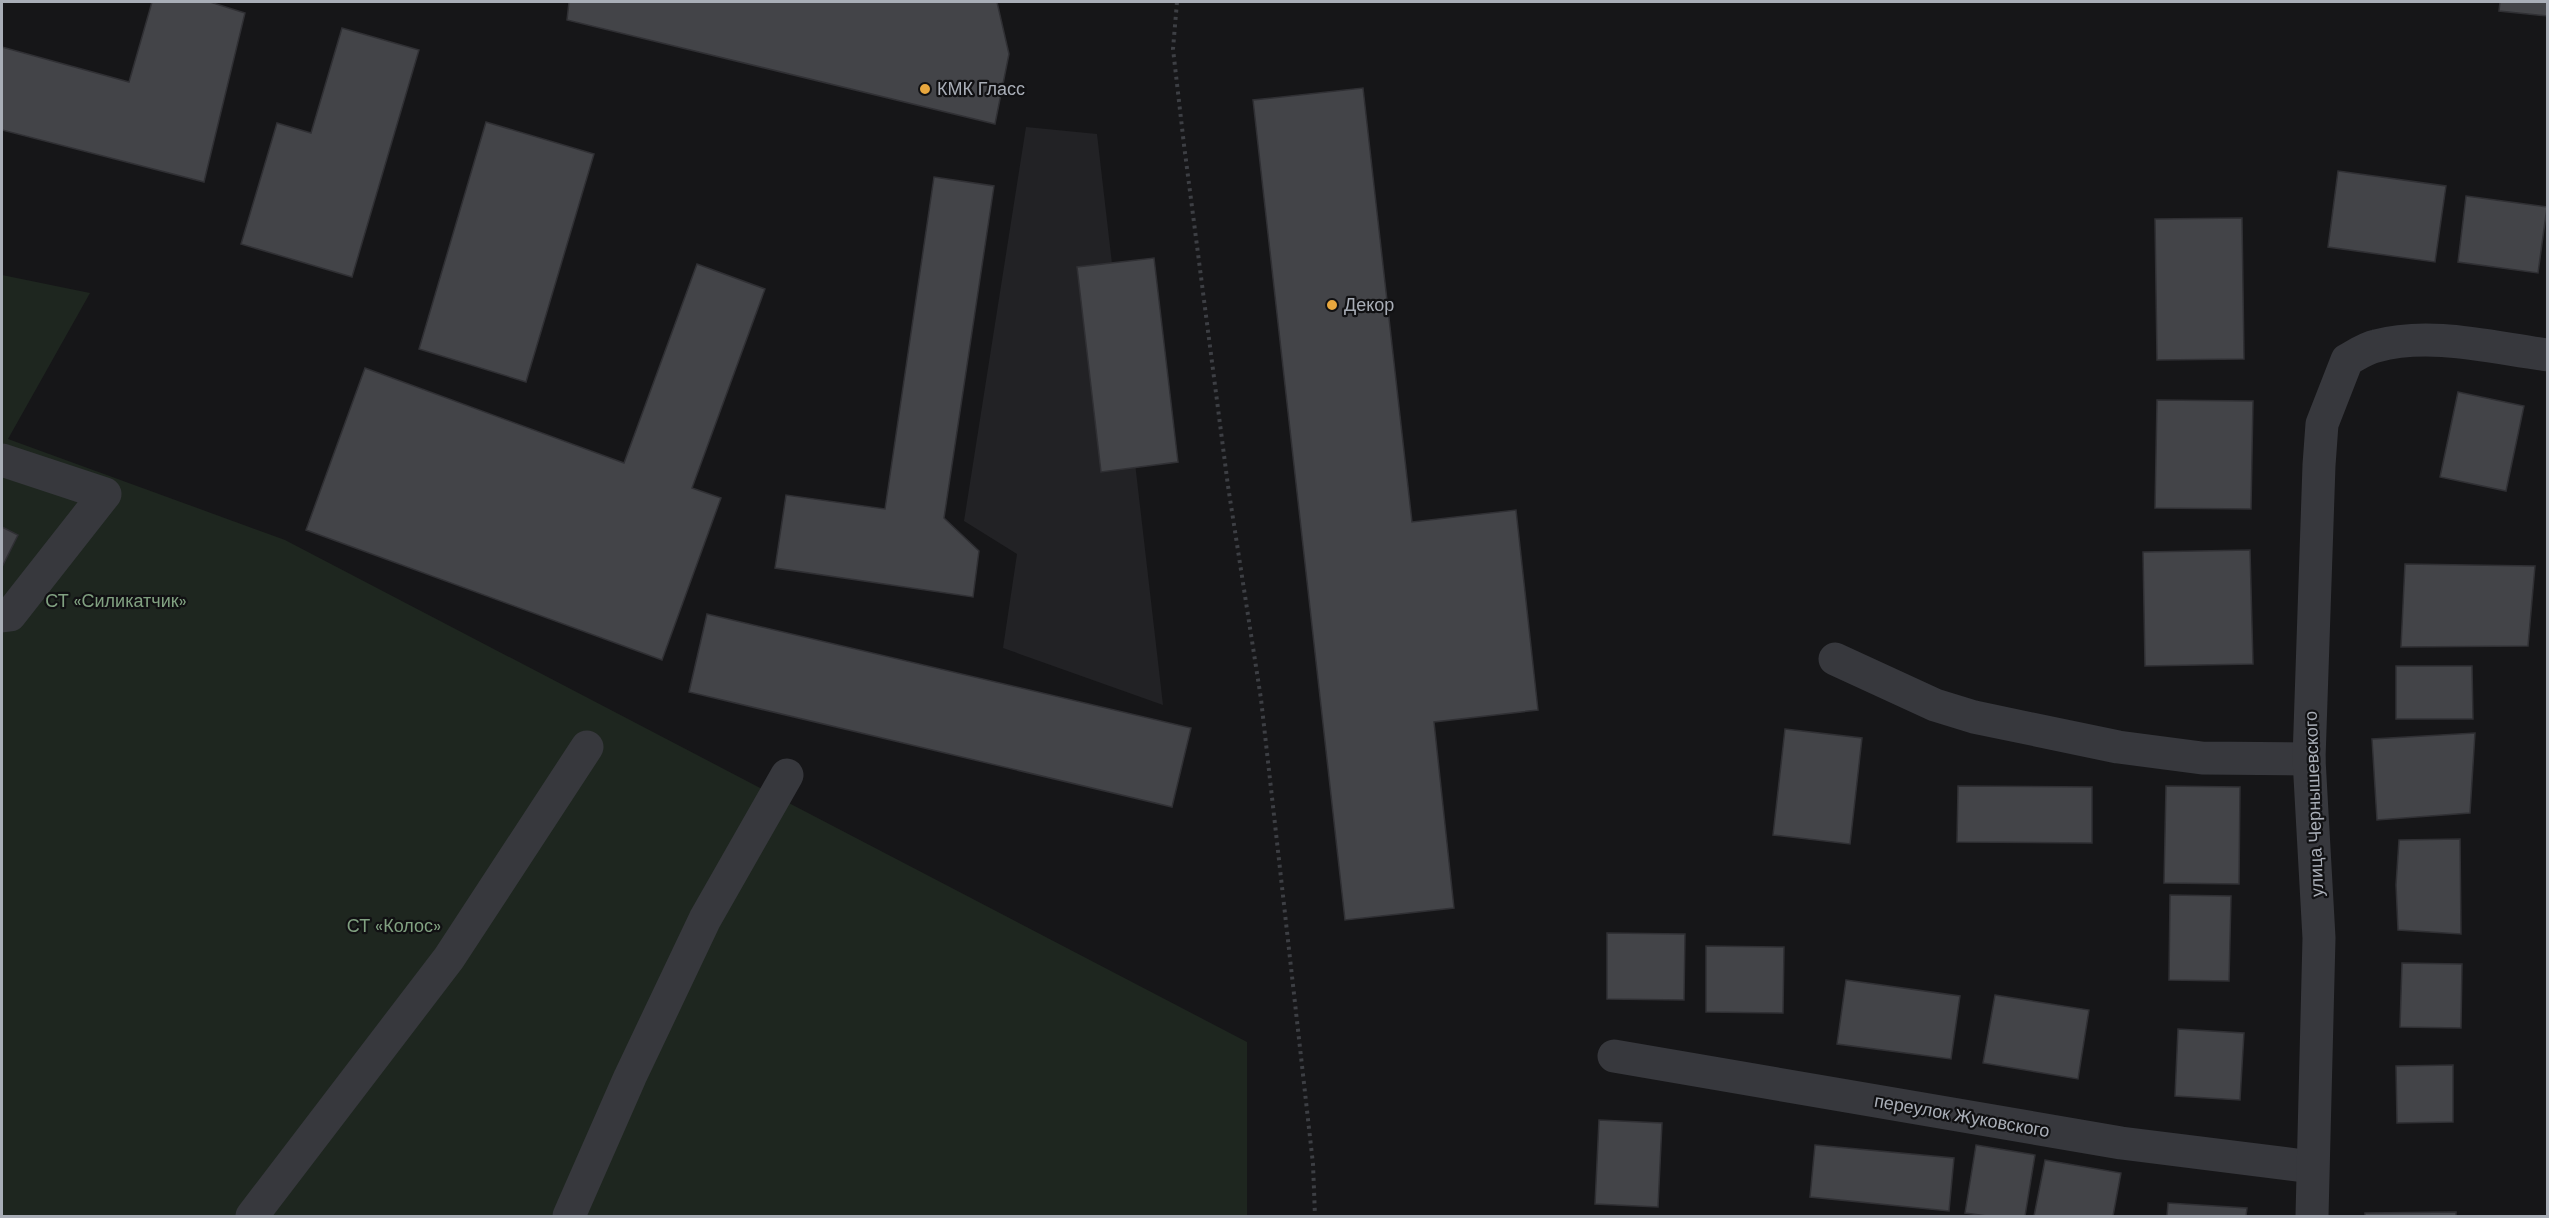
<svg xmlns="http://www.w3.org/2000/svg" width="2549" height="1218" font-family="'DM Sans',sans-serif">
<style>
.built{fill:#222225}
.green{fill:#1e261f}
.building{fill:#434448;stroke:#303034;stroke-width:1.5}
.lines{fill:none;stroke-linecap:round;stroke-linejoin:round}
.path{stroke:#3d3f44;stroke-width:4;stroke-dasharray:3 4.5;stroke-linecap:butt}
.minor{stroke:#37383d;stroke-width:33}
.poi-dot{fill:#e8a73e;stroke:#111113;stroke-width:2}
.labels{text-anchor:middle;stroke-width:4.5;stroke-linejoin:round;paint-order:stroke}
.poi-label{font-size:18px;fill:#a9aeb7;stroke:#111113;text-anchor:start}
.park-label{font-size:18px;fill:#81a181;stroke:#111113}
.street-label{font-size:18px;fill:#a9aeb7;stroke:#111113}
</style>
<rect width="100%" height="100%" fill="#161618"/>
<path class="built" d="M1026,127L1097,134L1163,705L1003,648L1017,554L964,521Z"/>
<path class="green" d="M2,275L90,293L8,439L285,540L1247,1042V1216H2Z"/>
<g class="building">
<path d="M152,2H210L245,13L204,182L2,130V47L129,82Z"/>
<path d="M569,2H997L1009,54L995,124L567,20Z"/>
<path d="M2500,2H2548V16L2499,11Z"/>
<path d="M342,28L419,50L352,277L241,244L277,123L311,133Z"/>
<path d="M1363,88L1412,522L1516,510L1538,710L1434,722L1454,908L1345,920L1253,100Z"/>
<path d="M486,122L594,154L526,382L419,349Z"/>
<path d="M2338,171L2446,186L2435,262L2328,247Z"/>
<path d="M934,177L994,186L944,518L979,551L973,597L775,568L786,495L885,509Z"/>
<path d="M2466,196L2547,207L2538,273L2458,262Z"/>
<path d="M2242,218L2244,359L2157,360L2155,219Z"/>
<path d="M1154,258L1178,462L1101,472L1077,267Z"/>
<path d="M697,264L765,289L692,488L721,498L662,660L306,530L365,368L624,463Z"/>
<path d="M2458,392L2524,406L2506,491L2440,477Z"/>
<path d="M2157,400L2253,401L2251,509L2155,508Z"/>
<path d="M2,527L18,535L2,567Z"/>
<path d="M2250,550L2253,664L2145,666L2143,552Z"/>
<path d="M2405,564L2535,566L2528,646L2401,647Z"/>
<path d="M707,614L1191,728L1172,807L689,692Z"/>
<path d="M2396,666H2472L2473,719H2396Z"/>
<path d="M1785,729L1862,738L1850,844L1773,835Z"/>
<path d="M2475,733L2470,813L2377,820L2372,739Z"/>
<path d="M1958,786L2092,787V843L1957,842Z"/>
<path d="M2166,786L2240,787L2239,884L2164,883Z"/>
<path d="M2460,839L2461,934L2398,930L2396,885L2399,840Z"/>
<path d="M2170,895L2231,896L2229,981L2169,980Z"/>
<path d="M1607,933L1685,934L1684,1000L1607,999Z"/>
<path d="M1706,946L1784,947L1783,1013L1706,1012Z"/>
<path d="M2402,963L2462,964L2461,1028L2400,1027Z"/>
<path d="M1846,980L1960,996L1951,1059L1837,1044Z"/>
<path d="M1995,995L2089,1010L2078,1079L1983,1063Z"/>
<path d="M2178,1029L2244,1033L2240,1100L2175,1096Z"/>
<path d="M2453,1065V1122L2397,1123L2396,1066Z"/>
<path d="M1599,1120L1662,1123L1658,1207L1595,1204Z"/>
<path d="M1815,1145L1954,1158L1949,1211L1810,1197Z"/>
<path d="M1976,1145L2035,1155L2025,1216H1987L1965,1213Z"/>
<path d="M2045,1160L2121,1173L2113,1216H2034Z"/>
<path d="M2168,1203L2247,1208L2246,1216H2167Z"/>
<path d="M2456,1212V1216H2365V1213Z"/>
</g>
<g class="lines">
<path class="path" d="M1177,2L1173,49L1184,145L1228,486L1261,699L1313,1164L1315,1216"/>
<g class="minor">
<path d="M2,460L105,494L10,615L2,616"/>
<path d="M1835,659L1935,705L1974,717L2118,747L2202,758L2309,759"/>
<path d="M1614,1056L2121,1143L2312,1167"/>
<path d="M252,1216L449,958L587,747"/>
<path d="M569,1216L630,1077L705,919L787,775"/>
<path d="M2312,1216L2319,938L2309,759L2319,465L2322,424L2347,360C2356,355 2366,348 2376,346C2431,331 2493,348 2548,355"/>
</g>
</g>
<g class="poi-dot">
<circle cx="925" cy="89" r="6"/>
<circle cx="1332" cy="305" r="6"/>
</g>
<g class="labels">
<g class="poi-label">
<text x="937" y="95">КМК Гласс</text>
<text x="1344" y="311">Декор</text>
</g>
<g class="park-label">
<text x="116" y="607">СТ «Силикатчик»</text>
<text x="394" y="932">СТ «Колос»</text>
</g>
<g class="street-label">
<text transform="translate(2314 804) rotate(-92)" y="6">улица Чернышевского</text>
<text transform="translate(1962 1116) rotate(10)" y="6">переулок Жуковского</text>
</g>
</g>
<rect width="2549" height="1218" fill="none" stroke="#a9aeb7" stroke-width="6"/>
</svg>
